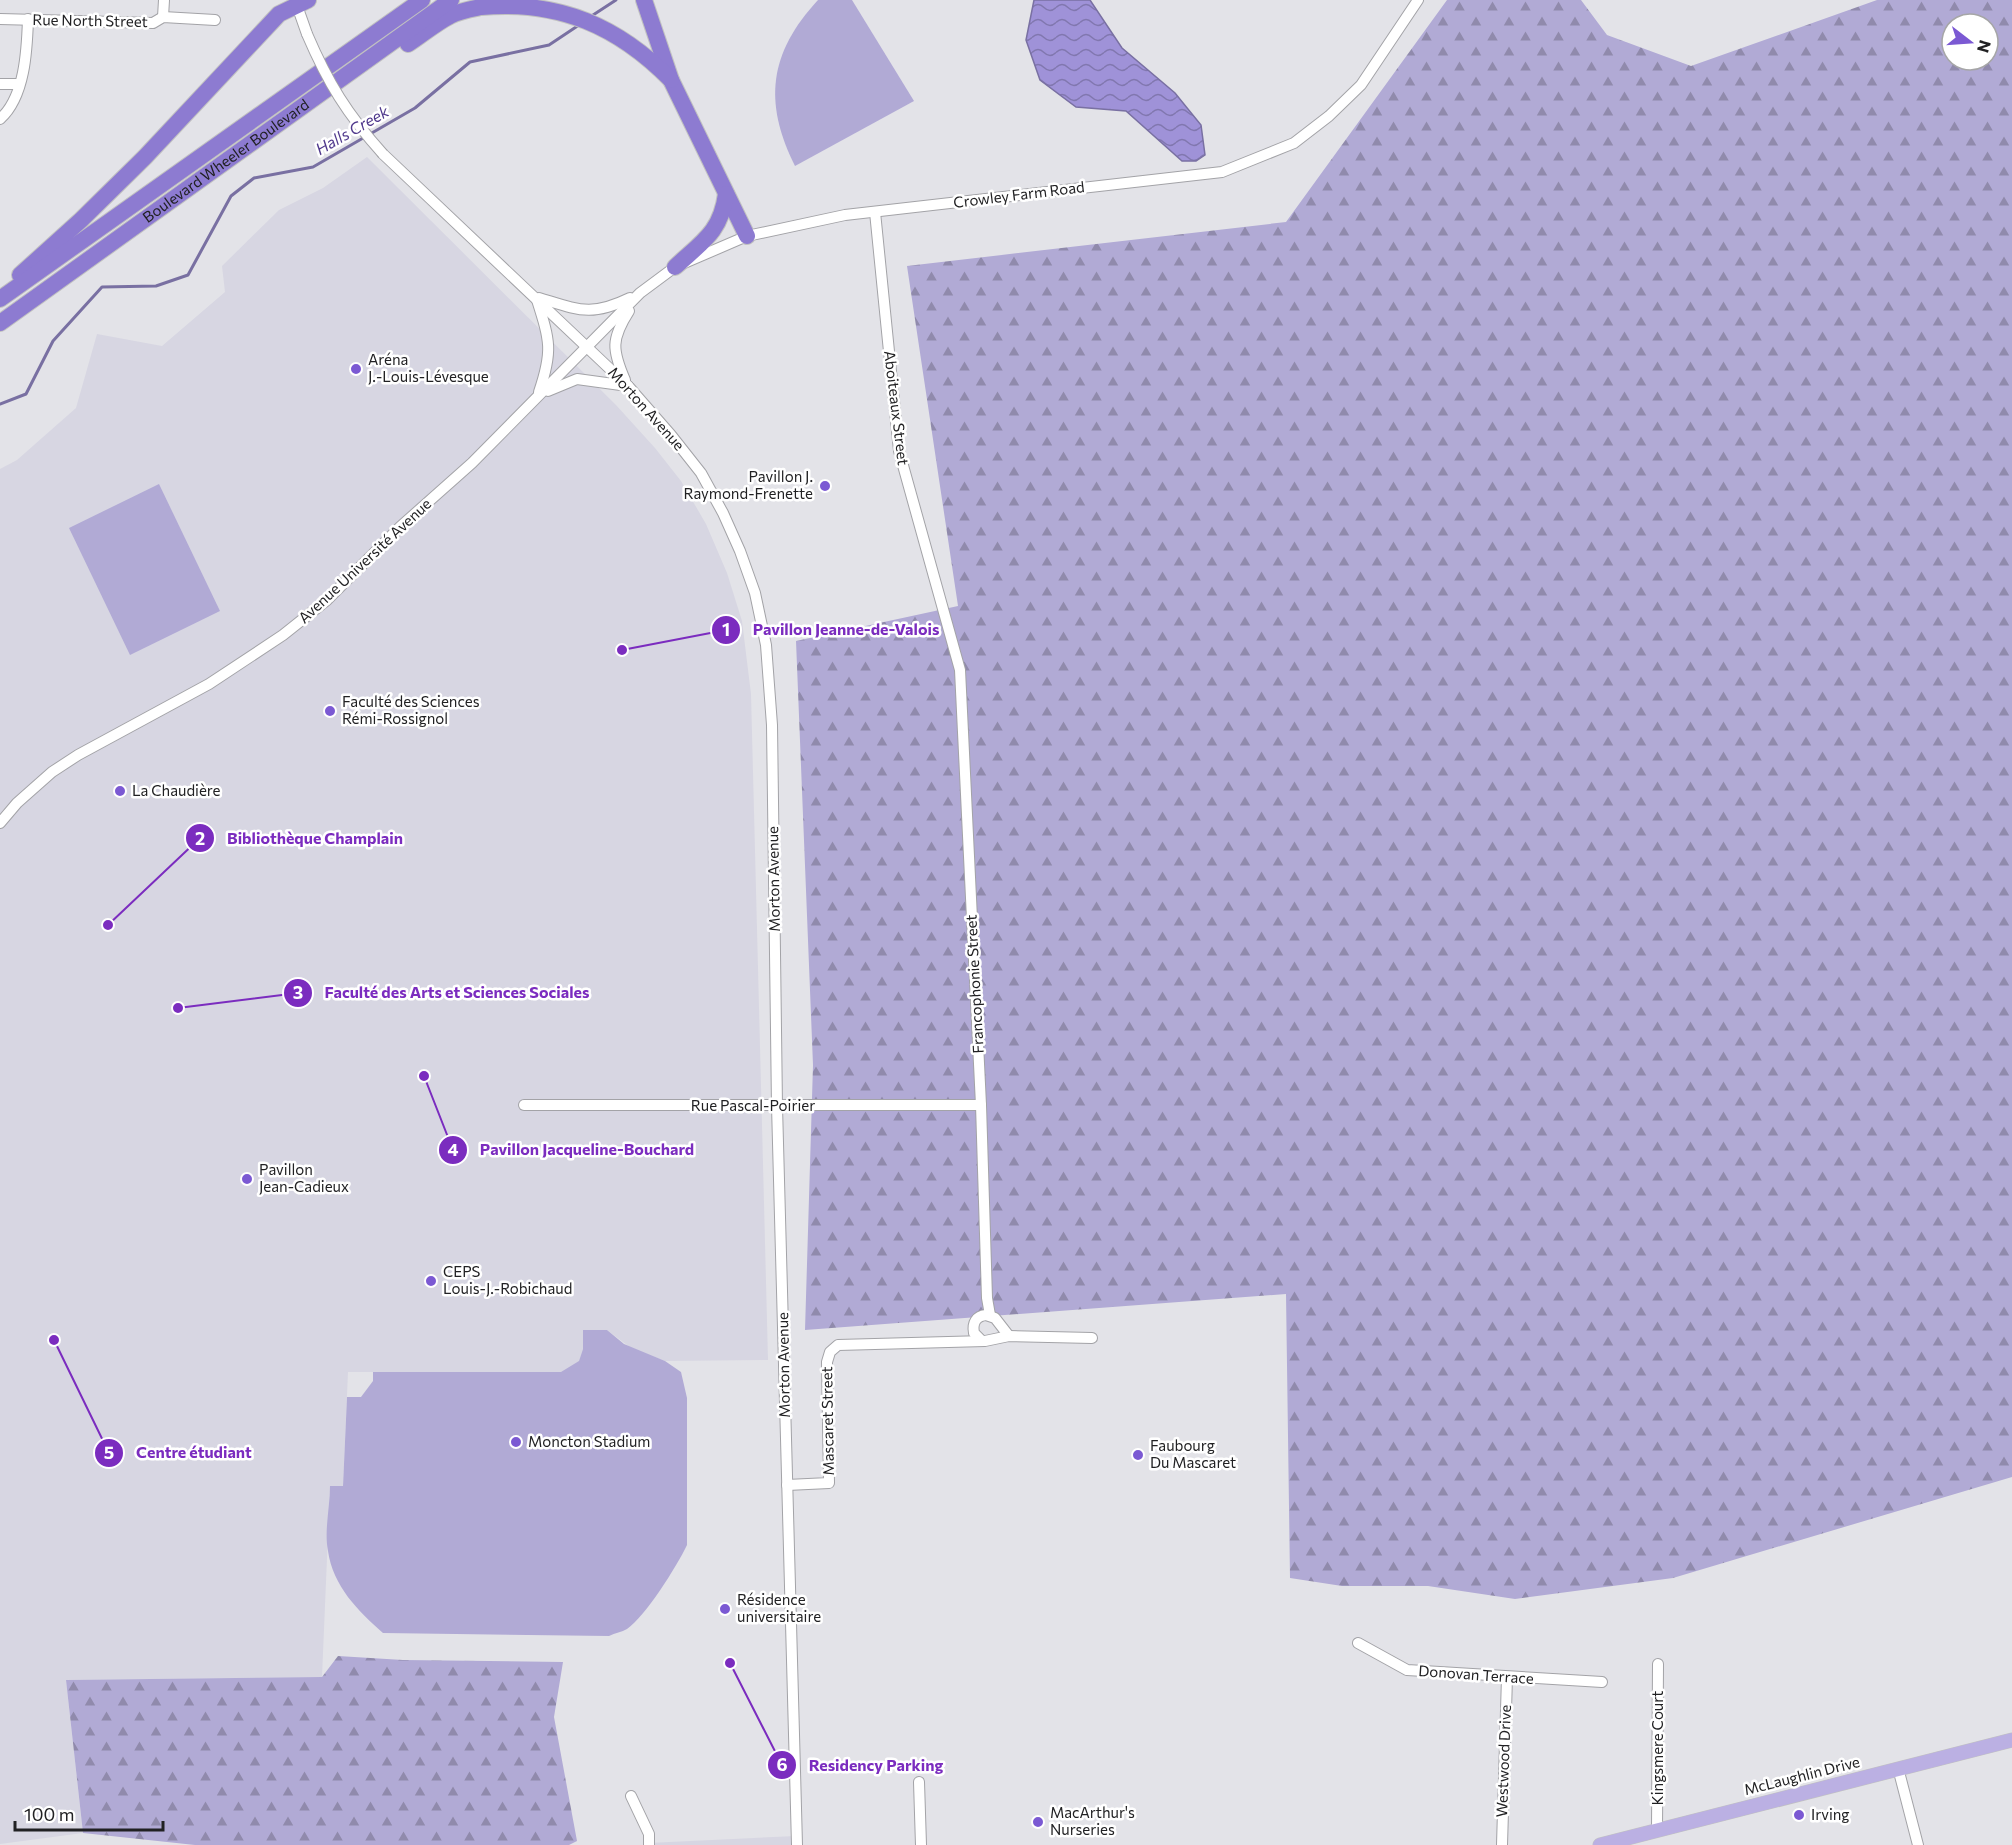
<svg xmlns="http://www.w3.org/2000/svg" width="2012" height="1845" font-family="Commissioner,sans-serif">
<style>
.built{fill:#d7d6e2}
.forest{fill:url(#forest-firs);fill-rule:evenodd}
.pitch{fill:#b1aad5}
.water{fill:url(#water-waves);stroke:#7970a2;stroke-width:1.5}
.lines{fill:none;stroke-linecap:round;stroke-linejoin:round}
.stream{stroke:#7970a2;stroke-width:3}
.minor-casing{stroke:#a3a3a7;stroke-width:12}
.major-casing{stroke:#c1c1c1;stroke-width:15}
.highway-casing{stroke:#c1c1c1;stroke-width:18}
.minor{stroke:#fff;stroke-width:10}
.major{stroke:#bbb0e3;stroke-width:14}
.highway{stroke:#8d7bd1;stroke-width:16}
.minor-bridge-casing{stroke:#a3a3a7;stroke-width:12;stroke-linecap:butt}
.minor-bridge{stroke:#fff;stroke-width:10}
.poi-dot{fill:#7b59d3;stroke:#fff;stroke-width:2}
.labels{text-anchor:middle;stroke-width:5;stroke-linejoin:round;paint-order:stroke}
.street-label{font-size:15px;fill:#212123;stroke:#fff}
.poi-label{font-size:15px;fill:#212123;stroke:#fff;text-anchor:start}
.water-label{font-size:16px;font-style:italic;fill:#4f388c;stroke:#fff}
.leader{fill:none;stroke:#7b2cbf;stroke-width:2}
.callout-dot{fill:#7b2cbf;stroke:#fff;stroke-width:2}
.mark-label{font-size:18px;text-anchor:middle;font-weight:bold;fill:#fff}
.callout-label{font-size:16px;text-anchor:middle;font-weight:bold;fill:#7b2cbf;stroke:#fff;stroke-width:5;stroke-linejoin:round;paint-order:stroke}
</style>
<defs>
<pattern id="forest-firs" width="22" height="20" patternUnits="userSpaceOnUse" patternTransform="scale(1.5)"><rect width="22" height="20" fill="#b1aad5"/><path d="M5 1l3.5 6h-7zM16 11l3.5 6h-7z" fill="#908aac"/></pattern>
<pattern id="water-waves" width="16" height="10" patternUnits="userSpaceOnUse" patternTransform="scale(1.5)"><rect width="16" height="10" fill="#9f92d8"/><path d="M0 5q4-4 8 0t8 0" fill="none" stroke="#8177af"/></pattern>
</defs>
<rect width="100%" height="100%" fill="#e3e3e8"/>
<g class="built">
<path d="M367,157L616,405L655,448L681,481L706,524L727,573L742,621L751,694L768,1360L665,1361L631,1348L607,1330H583V1349L579,1362L562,1372H348L343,1486L330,1487L322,1677L66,1680L83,1833L0,1844V469L17,460L76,408L97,334L162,346L225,292L222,266L279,210L323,188Z"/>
<path d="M796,1836L797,1845H649V1843Z"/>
</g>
<g class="forest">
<path d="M1447,0H1581L1607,35L1691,66L1877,0H2012V1477L1673,1578L1515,1599L1428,1586H1342L1290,1578L1286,1294L805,1330L813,1065L796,641L958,606L907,266L1286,222ZM1952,24H1988V60H1952Z"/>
<path d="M338,1656L403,1660L563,1662L554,1717L577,1841L569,1845H195L83,1833L66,1680L322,1677Z"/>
</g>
<g class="pitch">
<path d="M818,0H852L914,101L795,166C763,102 769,53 818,0Z"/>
<path d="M159,484L220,611L130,655L69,528Z"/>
<path d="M583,1330H607L624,1344L665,1361L681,1372L687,1398V1545C677,1566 645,1617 627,1629C622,1632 615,1633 609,1636L383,1633C358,1611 333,1586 328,1551C324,1531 330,1507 330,1486H343L347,1397H361L373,1381V1372H561L579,1361L583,1349Z"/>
</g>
<path class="water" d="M1034,0H1090L1122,48L1175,93L1201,125L1205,155L1196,161H1182L1126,111L1076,107L1040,80L1026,40Z"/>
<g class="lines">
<g class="stream">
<path d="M590,17L616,0"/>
<path d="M0,404L26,394L53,341L102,287L156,286L188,275L231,196L254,178L313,167L415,108L470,62L549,45L579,25"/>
</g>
<defs>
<g id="minor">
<path d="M295,0L307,34"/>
<path d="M163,17L164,0"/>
<path d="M0,19L153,23L163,17L215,20"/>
<path d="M0,84H19"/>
<path d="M0,119C25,97 27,50 28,19"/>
<path d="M383,154L629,387L671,435L701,473L723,513L740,551L755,593L766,645L772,725L777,1106L797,1845"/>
<path d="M875,212L899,451L960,670L981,1105L987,1298L990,1315"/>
<path d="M539,298C579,310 591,317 630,298"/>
<path d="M537,300C550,341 553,351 539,392"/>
<path d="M625,380C612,350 611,339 629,311"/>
<path d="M548,391L577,379L628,386"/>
<path d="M0,823L17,803L52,772L78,755L209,684L283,635L327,600L400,527L472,463L640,293L675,267L747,236L845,215L1222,172L1294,143L1329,116L1361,85L1418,0"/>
<path d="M524,1105H981"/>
<path d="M981,1340L974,1333C972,1323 976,1316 986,1315L995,1318L1009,1336"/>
<path d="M787,1485L829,1483L827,1362L830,1352L838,1345L985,1341L1009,1336L1092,1338"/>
<path d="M1358,1643L1407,1670L1602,1682"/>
<path d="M1898,1768L1918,1845"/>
<path d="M919,1782L921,1845"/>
<path d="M631,1796L649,1834V1845"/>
<path d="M1657,1831L1658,1664"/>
<path d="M1502,1845L1507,1677"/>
</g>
<path id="major" d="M1600,1845L2012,1740"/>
<g id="highway">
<path d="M644,0L671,80L747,236"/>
<path d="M408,44C422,35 436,23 450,16C459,11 471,9 481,7C560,0 619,27 671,80"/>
<path d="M675,267C702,242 721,232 726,194"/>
<path d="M20,275L81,220L145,157L279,14L308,0"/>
<path d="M0,299L422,0"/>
<path id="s1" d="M0,323L451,0"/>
</g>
</defs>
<use href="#minor" class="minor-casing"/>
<use href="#major" class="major-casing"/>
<use href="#highway" class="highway-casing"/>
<use href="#minor" class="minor"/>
<use href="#major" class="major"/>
<use href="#highway" class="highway"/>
<defs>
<path id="minor-bridge" d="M307,34C328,83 347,114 383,154"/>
</defs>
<use href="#minor-bridge" class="minor-bridge-casing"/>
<use href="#minor-bridge" class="minor-bridge"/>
</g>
<g class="poi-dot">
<circle cx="356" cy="369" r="6"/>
<circle cx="825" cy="486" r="6"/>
<circle cx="330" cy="711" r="6"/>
<circle cx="120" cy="791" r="6"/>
<circle cx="247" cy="1179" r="6"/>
<circle cx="431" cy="1281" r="6"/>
<circle cx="516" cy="1442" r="6"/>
<circle cx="1138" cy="1455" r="6"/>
<circle cx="725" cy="1609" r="6"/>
<circle cx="1799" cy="1815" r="6"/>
<circle cx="1038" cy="1822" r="6"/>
</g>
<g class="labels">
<g class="street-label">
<text transform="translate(90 21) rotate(1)" y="5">Rue North Street</text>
<text dy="5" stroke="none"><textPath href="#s1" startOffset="278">Boulevard Wheeler Boulevard</textPath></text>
<text transform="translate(1019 195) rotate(-7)" y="5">Crowley Farm Road</text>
<text transform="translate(896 408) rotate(83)" y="5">Aboiteaux Street</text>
<text transform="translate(646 409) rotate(48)" y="5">Morton Avenue</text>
<text transform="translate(365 561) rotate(-43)" y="5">Avenue Université Avenue</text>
<text transform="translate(774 879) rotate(-91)" y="5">Morton Avenue</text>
<text transform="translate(975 984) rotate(-93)" y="5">Francophonie Street</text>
<text x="753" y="1111">Rue Pascal-Poirier</text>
<text transform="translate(784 1365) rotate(-91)" y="5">Morton Avenue</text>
<text transform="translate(828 1421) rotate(-91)" y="5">Mascaret Street</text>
<text transform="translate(1476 1675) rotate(4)" y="5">Donovan Terrace</text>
<text transform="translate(1658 1748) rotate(-90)" y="5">Kingsmere Court</text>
<text transform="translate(1504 1761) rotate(-88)" y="5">Westwood Drive</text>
<text transform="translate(1802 1776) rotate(-14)" y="5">McLaughlin Drive</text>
</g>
<g class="poi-label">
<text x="368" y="365">Aréna<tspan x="368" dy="17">J.-Louis-Lévesque</tspan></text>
<text x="813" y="482" text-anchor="end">Pavillon J.<tspan x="813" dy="17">Raymond-Frenette</tspan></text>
<text x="342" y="707">Faculté des Sciences<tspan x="342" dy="17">Rémi-Rossignol</tspan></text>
<text x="132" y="796">La Chaudière</text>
<text x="259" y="1175">Pavillon<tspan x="259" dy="17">Jean-Cadieux</tspan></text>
<text x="443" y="1277">CEPS<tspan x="443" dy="17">Louis-J.-Robichaud</tspan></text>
<text x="528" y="1447">Moncton Stadium</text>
<text x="1150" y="1451">Faubourg<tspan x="1150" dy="17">Du Mascaret</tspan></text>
<text x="737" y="1605">Résidence<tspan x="737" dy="17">universitaire</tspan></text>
<text x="1050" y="1818">MacArthur's<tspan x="1050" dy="17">Nurseries</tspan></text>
<text x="1811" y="1820">Irving</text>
</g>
<g class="water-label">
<text transform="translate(352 130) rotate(-30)" y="6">Halls Creek</text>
</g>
</g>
<path class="leader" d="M622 650L726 630M108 925L200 838M178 1008L298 993M424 1076L453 1150M54 1340L109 1453M730 1663L782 1765"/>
<g class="callout-dot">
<circle cx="622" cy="650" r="6"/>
<circle cx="108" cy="925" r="6"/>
<circle cx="178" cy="1008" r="6"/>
<circle cx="424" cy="1076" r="6"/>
<circle cx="54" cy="1340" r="6"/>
<circle cx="730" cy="1663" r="6"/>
<circle cx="726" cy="630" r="15"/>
<circle cx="200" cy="838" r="15"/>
<circle cx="298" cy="993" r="15"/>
<circle cx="453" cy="1150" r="15"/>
<circle cx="109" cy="1453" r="15"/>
<circle cx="782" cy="1765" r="15"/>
</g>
<g class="mark-label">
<text x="726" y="636">1</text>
<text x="200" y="845">2</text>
<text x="298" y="999">3</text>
<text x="453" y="1156">4</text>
<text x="109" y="1459">5</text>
<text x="782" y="1771">6</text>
</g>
<g class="callout-label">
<text x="846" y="635">Pavillon Jeanne-de-Valois</text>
<text x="315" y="844">Bibliothèque Champlain</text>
<text x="457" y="998">Faculté des Arts et Sciences Sociales</text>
<text x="587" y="1155">Pavillon Jacqueline-Bouchard</text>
<text x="194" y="1458">Centre étudiant</text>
<text x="876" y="1771">Residency Parking</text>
</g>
<g transform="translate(1970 42) rotate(107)"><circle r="28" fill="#ffffff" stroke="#a6a6a7" stroke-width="1.5"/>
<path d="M0-4.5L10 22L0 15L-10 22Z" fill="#7b59d3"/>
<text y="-9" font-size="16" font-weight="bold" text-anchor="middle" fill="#212123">N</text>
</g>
<path d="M15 1821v9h148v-9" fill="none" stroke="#212123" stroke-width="3"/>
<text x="24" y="1821" font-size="18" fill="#212123" stroke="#ffffff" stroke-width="4.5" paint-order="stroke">100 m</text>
</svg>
